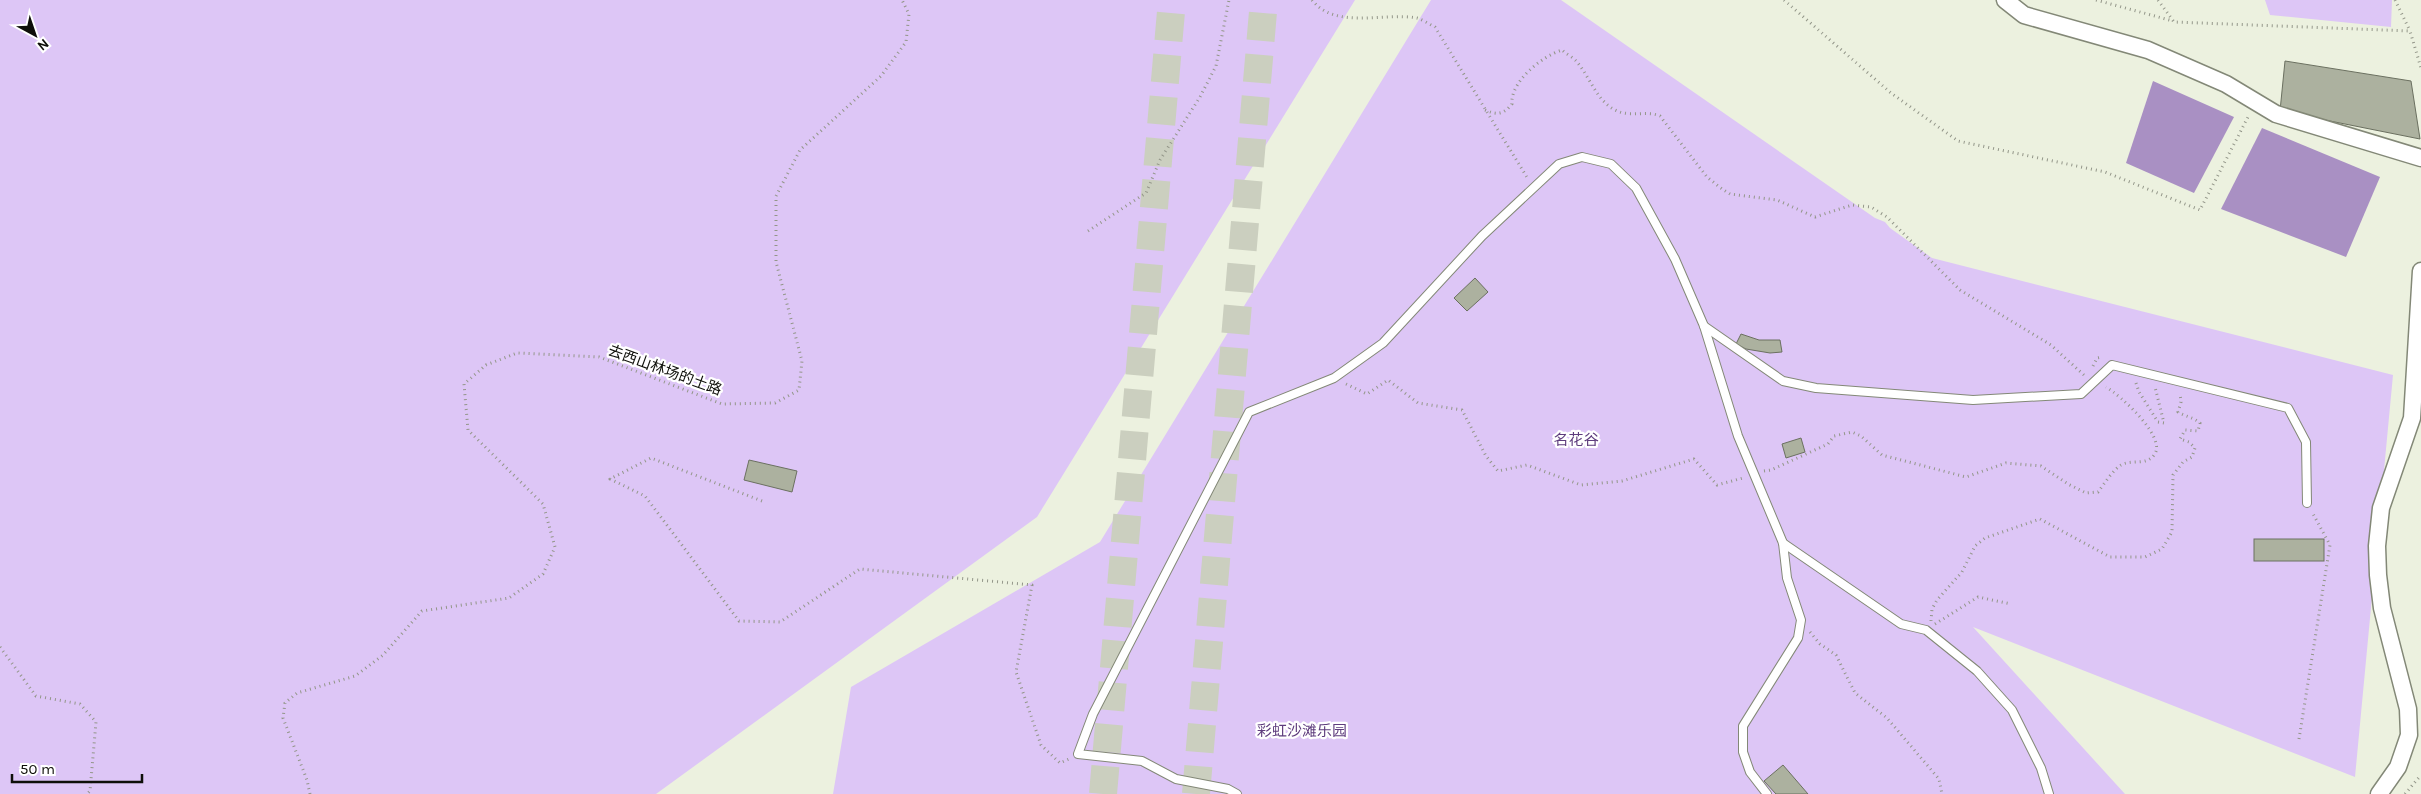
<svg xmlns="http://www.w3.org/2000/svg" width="2421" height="794" font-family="Karla,'Noto Sans SC',sans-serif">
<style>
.green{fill:#ddc6f6}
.water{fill:#a990c3}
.building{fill:#acb19f;stroke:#6b7060}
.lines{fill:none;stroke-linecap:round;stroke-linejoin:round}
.highway-tunnel{stroke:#cbcfbf;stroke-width:28;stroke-dasharray:28 14;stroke-linecap:butt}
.lane-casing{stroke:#838877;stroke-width:10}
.street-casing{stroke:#838877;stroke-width:19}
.path{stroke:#939689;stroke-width:3;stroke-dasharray:1 4;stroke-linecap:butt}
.lane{stroke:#fff;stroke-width:8}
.street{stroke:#fff;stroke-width:16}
.labels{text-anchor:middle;stroke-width:4.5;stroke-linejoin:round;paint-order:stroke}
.street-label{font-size:15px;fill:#0e0f09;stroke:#fff}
.park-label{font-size:15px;fill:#5e3c7d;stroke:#fff}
</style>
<rect width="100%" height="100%" fill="#ecf1df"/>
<g class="green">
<path d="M0,0H1355L1037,517L656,794H0Z"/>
<path d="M1431,0H1561L1875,218L1885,222L1890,228L1932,258L2393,375L2355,777L1973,627L2125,794H833L851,687L1100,542Z"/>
<path d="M2265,0H2392L2391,27L2270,15Z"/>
</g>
<g class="water">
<path d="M2153,81L2234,117L2194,193L2126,163Z"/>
<path d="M2262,128L2380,177L2346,257L2221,209Z"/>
</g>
<g class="building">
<path d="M2285,61L2411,81L2420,139L2280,111Z"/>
<path d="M1475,278L1488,292L1467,311L1454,298Z"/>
<path d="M1741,334L1759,340H1780L1782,352L1770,353L1746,349L1736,344Z"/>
<path d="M1801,438L1805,452L1786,458L1782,444Z"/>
<path d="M749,460L797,471L792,492L744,480Z"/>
<rect x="2254" y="539" width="70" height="22"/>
<path d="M1783,765L1808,794H1776L1764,781Z"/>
</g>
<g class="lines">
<g class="highway-tunnel">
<path d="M1103,794L1172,0"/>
<path d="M1196,794L1264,0"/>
</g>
<defs>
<g id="lane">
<path d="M1704,326L1783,381L1816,388L1973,400L2081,394L2112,365L2288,408L2306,442L2307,503"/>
<path d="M1783,543L1901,624L1926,630L1977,671L2012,710L2041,768L2049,794"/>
<path d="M1237,794L1228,789L1176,779L1142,761L1078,754L1093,714L1249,412L1334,378L1383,343L1482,236L1559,164L1582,157L1611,164L1636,188L1675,259L1704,326L1738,436L1783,543L1787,578L1801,620L1798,638L1743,726V752L1750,772L1767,794"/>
</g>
<g id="street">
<path d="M2005,0L2024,15L2148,50L2226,84L2276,114L2421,158"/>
<path d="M2379,794L2398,767L2409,735L2408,709L2382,608L2378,575L2377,546L2381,508L2412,418L2421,271"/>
</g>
</defs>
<use href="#lane" class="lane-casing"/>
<use href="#street" class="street-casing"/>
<g class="path">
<path d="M1312,0C1335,30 1384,12 1417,18C1423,20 1429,24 1435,27L1528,179"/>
<path d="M1784,0L1891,93L1958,141L2105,172L2200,210L2248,117"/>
<path d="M2096,0L2173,21"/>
<path d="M2158,0L2174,22L2410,31L2421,68"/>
<path d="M2395,0L2410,31"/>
<path d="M1485,110C1497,115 1503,115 1512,104C1510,82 1542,56 1562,50C1566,54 1573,57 1577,62C1590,77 1596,100 1615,110C1631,118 1646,110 1660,116L1707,177L1722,189L1730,194L1777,200L1815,217L1852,205L1871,207L1887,217L1960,290L2051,345L2085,376"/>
<path d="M1088,231L1146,193L1160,160L1200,97L1216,66L1229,0"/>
<path d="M2093,366L2097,358L2102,357"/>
<path d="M2136,383L2139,392L2158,422L2164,423L2155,387"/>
<path d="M1346,384L1367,394L1388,380L1418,403L1462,410L1486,456L1498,471L1527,465L1581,485L1622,481L1694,459L1717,485L1743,478"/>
<path d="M1764,471L1771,470L1828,444L1834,436L1852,432L1861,436L1882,455L1966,477L2006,463L2041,466L2068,484L2086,493L2098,492C2104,484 2113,470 2121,465C2132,459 2146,466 2154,455C2168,438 2120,395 2106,387"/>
<path d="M762,501L651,458L610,479L645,496L739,621L780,622L860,569L1032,585L1016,672L1041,745L1060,763L1069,759"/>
<path d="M1931,621L1932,609L1937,600L1962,572L1975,546L1985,538L2040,519L2110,557H2145L2162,549L2172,532L2173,475L2183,462L2192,457L2195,448L2189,442L2180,439L2185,430L2198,431L2200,423C2193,417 2186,417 2178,412L2181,402L2180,393"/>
<path d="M1935,624L1978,597L2011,604"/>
<path d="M1810,632L1820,644L1836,655L1855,693L1887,718L1939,779L1942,794"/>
<path d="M0,647L36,696L80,704L96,722L90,791L87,794"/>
<path d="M2299,739L2330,545L2312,512"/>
<path d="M310,794L307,780L283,718L285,703L297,693L355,676L383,655L422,611L509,598L543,574L555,547L543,504L468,430L464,384L486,365L517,353L599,357L722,404L775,403L799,390L802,361L776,262V196L800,150L881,76L906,42L909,14L902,0"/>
<path d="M2405,794L2421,775"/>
</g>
<use href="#lane" class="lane"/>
<use href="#street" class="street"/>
</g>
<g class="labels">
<g class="street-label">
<text transform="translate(665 370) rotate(20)" y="5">去西山林场的土路</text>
</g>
<g class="park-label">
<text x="1576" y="445">名花谷</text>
<text x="1302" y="736">彩虹沙滩乐园</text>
</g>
</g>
<g transform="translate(35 35) rotate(140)" stroke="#ffffff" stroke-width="4" paint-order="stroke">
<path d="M0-4L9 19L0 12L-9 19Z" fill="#0e0f09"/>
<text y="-8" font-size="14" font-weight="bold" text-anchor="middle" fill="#0e0f09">N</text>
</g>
<path d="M12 774v8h130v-8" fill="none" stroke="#0e0f09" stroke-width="2.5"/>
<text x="20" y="774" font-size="15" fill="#0e0f09" stroke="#ffffff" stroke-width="4" paint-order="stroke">50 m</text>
</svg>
